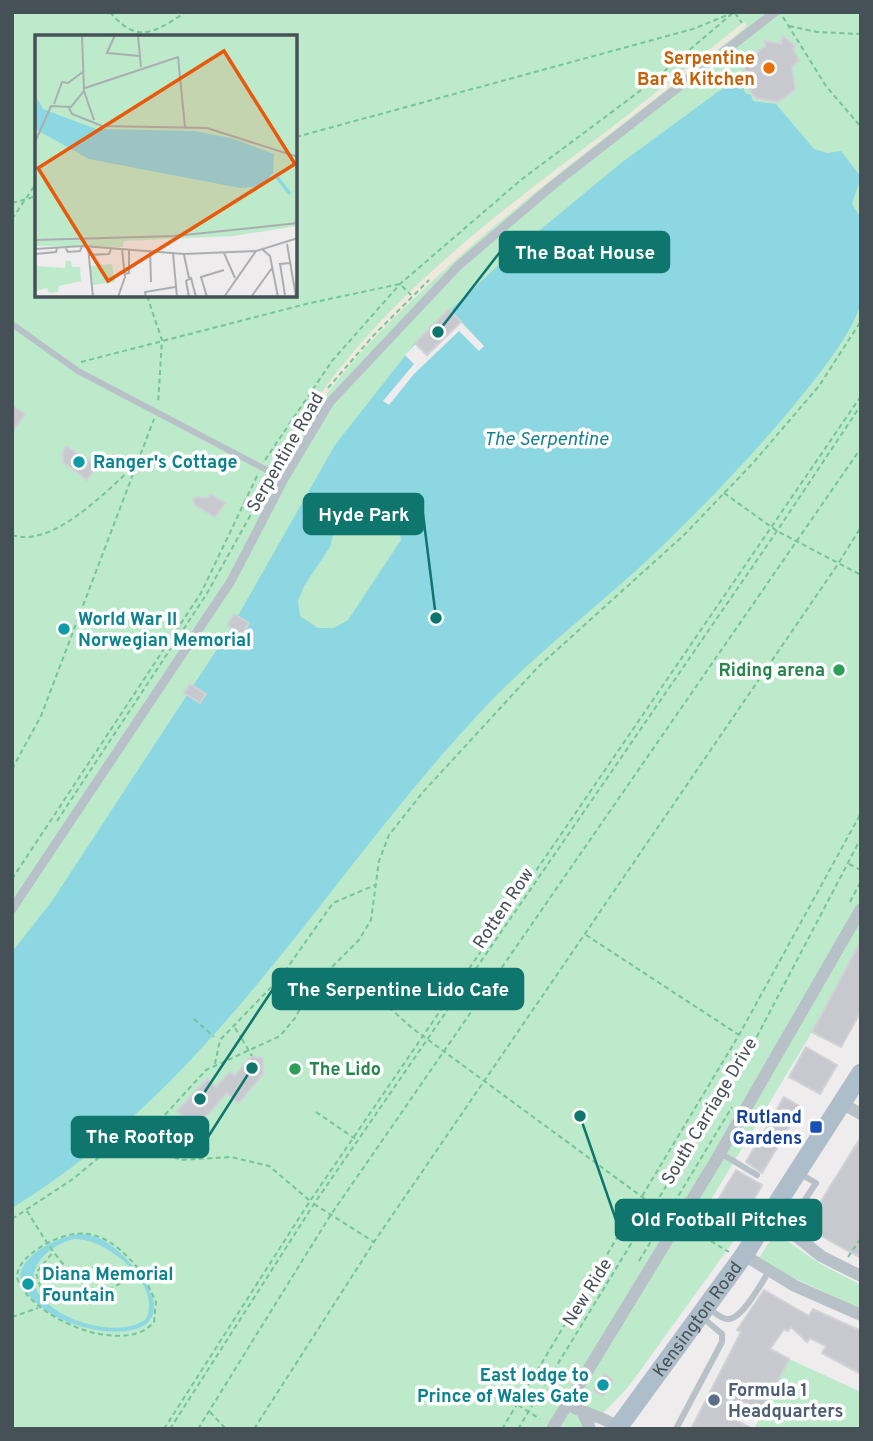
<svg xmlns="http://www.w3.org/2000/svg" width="873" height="1441" font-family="Overpass,sans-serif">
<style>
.green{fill:#bceacb;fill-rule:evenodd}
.sand{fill:#efe8dd}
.water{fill:#8dd7e3;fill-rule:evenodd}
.pier{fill:#eeecec}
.building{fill:#c7c9ce;stroke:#d0d2d7;stroke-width:2}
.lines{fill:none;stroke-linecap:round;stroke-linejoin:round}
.path{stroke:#77c499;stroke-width:2;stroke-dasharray:5 3.5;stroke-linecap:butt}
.service{stroke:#b8c1c7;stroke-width:6}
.pedestrian{stroke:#b8c1c7;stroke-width:9}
.minor{stroke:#b8c1c7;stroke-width:12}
.primary{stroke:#adbdc9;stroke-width:19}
.path-bridge{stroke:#77c499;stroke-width:2;stroke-dasharray:5 3.5;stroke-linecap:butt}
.food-dot{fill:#e8710a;stroke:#fff;stroke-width:2.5}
.culture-dot{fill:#0f9aa8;stroke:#fff;stroke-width:2.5}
.leisure-dot{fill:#2e9e5b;stroke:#fff;stroke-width:2.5}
.transit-dot{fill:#1a4fb4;stroke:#fff;stroke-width:2.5}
.service-dot{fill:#5c6f8a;stroke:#fff;stroke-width:2.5}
.labels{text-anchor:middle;stroke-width:7;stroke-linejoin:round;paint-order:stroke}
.food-label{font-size:18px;font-weight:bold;fill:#c56008;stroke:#fff;text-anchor:end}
.street-label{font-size:18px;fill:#465057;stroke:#fff}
.culture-label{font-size:18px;font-weight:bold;fill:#0d838f;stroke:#fff;text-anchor:start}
.leisure-label{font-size:18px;font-weight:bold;fill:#27864d;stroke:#fff;text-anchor:end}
.transit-label{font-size:18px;font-weight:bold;fill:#164399;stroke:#fff;text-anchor:end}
.service-label{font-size:18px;font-weight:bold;fill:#4e5e75;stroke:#fff;text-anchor:start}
.water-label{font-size:19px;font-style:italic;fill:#188191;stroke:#fff}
.inset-river{fill:none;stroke:#8dd7e3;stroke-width:3.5}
.inset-road{fill:none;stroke:#abaeb0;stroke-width:2}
.view{fill:#e8590c;fill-opacity:0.15;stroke:#e8590c;stroke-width:3.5}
.inset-edge{fill:none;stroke:#465057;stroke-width:3.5}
.leader{fill:none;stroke:#0f766e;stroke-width:2.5}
.callout-dot{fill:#0f766e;stroke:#fff;stroke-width:2.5}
.callout{fill:#0f766e;stroke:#0f766e;stroke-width:2.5}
.callout-label{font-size:19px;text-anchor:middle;font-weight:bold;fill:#fff}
</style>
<rect width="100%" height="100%" fill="#eeecec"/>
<g class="green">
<path d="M12,12H861V940L812,1032L700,1218L735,1239L632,1382C618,1400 603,1410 591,1429H12ZM37,37H296V296H37Z"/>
<path d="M775,1233L822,1265L861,1285V1309L757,1261Z"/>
<path d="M789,1359L861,1392V1429H754Z"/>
</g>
<path class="sand" d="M744,22L747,26C640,114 525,193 425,288C381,330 337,373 307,425L301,423C377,302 499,212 611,128C656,93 699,57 744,22Z"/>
<g class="water">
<path d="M741,79L745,93L751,95L753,101L776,104L814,149L827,153L841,151L861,177L852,204C855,209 860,215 861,222C863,235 863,299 859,309C846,343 813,382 790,410C748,460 702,508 655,553C601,604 541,649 489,703C326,874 220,1081 12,1208V952L52,901L231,628L335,445L415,343L505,259L621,163L719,91ZM357,501L399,528L401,540L348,620L334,628H318L300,616L298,601L304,586L330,547L340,508Z"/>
<path d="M78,1234C100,1233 118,1249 132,1265C217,1363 30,1341 20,1275C25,1252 57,1238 78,1234ZM74,1239C106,1237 163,1285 146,1319C110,1347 3,1302 42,1258C50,1248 62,1242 74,1239Z"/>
</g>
<path class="pier" d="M449,309L484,346L479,351L459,331L414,374L389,405L383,401L414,364L405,355Z"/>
<g class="building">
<path d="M783,36L795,46L793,49L799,61L792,66L795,90L777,102L756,98L743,81L746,60L765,47V41L781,44Z"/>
<path d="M449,309L461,322L427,355L415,343Z"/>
<path d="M12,405L25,414L12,432Z"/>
<path d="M66,446L97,466L87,480L63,462V452Z"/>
<path d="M210,494L225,503L215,517L195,505L193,500L196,497L208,498Z"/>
<path d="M234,614L249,623L242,635L227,625Z"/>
<path d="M190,684L206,694L200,703L184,693Z"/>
<path d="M861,941V1011L841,1047L812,1032Z"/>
<path d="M806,1047L837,1065L820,1094L789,1077Z"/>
<path d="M252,1056L263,1058V1074L239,1103L227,1093L182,1143L172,1134L186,1119L177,1111L207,1079L216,1087L230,1072L234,1076Z"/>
<path d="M784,1097L801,1107L762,1173L746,1162Z"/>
<path d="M861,1137V1258L805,1227Z"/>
<path d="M736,1170L762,1185L742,1220L715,1205Z"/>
<path d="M764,1290L809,1316L813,1309L861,1331V1374L822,1353L826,1346L810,1338L807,1342L791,1327L788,1331L784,1329L770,1349L789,1359L762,1412L743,1402L735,1420L753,1429H691L741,1332L737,1330Z"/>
<path d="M604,1374L613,1380L603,1396L594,1391Z"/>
</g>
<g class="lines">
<g class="path">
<path d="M110,12C138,46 156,31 186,12"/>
<path d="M735,13L742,23"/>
<path d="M783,17L826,86L861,127"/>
<path d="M789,26L817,32L861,34"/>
<path d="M296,137L693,29L730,14"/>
<path d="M12,203L37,196"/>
<path d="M12,219L37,182"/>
<path d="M147,296L162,340L158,404"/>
<path d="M81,362L310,303L400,284L411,295"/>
<path d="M328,388L373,336L429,280"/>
<path d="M265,460L332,361L400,284L522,179L648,85L734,12"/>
<path d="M279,465L316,404"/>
<path d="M724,493L777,531L861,575"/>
<path d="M12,535C52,549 108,490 135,465"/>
<path d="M12,769L41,716L154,419"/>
<path d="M57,821L206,595L269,482"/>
<path d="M849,864L861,870"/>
<path d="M12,879L201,593L258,474"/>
<path d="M850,902L861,881"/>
<path d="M586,935L739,1035"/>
<path d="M378,984L390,1008L412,1028L664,1213"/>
<path d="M194,1019L214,1037"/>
<path d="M235,1028L242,1039"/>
<path d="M215,1064L220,1040L280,978L333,903L375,885"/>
<path d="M316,1112L357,1140"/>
<path d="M128,1135L180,1160L231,1157L269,1166L309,1200"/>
<path d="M314,1204L374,1242"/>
<path d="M27,1211C43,1236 71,1288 105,1291L142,1273L156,1302L154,1322C124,1358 28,1317 17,1277C18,1263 28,1256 39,1248C84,1220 111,1235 142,1273"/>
<path d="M12,1219L73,1179L139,1124L162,1118L206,1070L280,1036L295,1018L312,987L359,940L371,920L379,861L389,835L423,792L538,667L684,535L753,463L819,386L861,321"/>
<path d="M689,1228L729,1252"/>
<path d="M848,1257L861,1238"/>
<path d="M639,1261L732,1107"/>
<path d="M43,1295L36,1273L53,1252"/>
<path d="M12,1317L38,1308"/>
<path d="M518,1405L540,1419"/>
<path d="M210,1412L226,1429"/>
<path d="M164,1429L310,1201L861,396"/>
<path d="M170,1429L314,1204L777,531L861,405"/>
<path d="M198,1429L330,1216L861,448"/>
<path d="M254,1429L374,1242L838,564L861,527"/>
<path d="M502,1429L739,1035L861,813"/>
<path d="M518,1429L753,1044L861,838"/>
</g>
<g class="service">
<path d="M12,324L78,371L284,479"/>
<path d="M720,1153L757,1175"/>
<path d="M725,1219L753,1237"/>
<path d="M787,1227L816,1183L799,1173"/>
<path d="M708,1308C714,1312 721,1319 728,1319C742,1320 762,1282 769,1271"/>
<path d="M676,1429L722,1342V1334L703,1318"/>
</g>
<path class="pedestrian" d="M12,909L231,581L284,479L330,402L458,266L553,185L775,12"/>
<g class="minor">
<path d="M841,1103L861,1114"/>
<path d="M770,1215L821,1256L861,1276"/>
<path d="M744,1255L795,1286L861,1315"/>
<path d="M567,1404C586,1415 598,1414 618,1427"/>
<path d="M583,1413L590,1429"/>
<path d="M552,1429L715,1162L861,909"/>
</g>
<path class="primary" id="s1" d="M617,1429L744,1255L861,1073"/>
<path class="path-bridge" d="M242,1039L252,1056"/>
</g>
<circle class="food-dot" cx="769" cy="68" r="7"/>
<g class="culture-dot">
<circle cx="79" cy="462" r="7"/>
<circle cx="64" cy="629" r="7"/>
<circle cx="28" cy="1284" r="7"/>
<circle cx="603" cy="1385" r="7"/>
</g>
<g class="leisure-dot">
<circle cx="839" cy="670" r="7"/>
<circle cx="295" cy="1069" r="7"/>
</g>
<rect class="transit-dot" x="809" y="1120" width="14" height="14" rx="3.5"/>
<circle class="service-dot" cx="714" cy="1400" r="7"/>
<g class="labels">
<g class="food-label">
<text x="755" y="64">Serpentine<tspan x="755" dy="21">Bar &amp; Kitchen</tspan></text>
</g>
<g class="street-label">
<text transform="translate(285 452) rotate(-60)" y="6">Serpentine Road</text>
<text transform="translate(503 908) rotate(-56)" y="6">Rotten Row</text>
<text transform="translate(709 1111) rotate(-59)" y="6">South Carriage Drive</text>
<text transform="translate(587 1292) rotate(-58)" y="6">New Ride</text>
<text dy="6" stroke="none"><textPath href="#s1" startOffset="136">Kensington Road</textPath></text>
</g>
<g class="culture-label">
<text x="93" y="468">Ranger's Cottage</text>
<text x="78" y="625">World War II<tspan x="78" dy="21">Norwegian Memorial</tspan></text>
<text x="42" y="1280">Diana Memorial<tspan x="42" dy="21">Fountain</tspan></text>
<text x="589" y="1381" text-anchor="end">East lodge to<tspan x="589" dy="21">Prince of Wales Gate</tspan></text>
</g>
<g class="leisure-label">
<text x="825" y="676">Riding arena</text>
<text x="309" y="1075" text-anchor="start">The Lido</text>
</g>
<g class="transit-label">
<text x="802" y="1123">Rutland<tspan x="802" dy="21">Gardens</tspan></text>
</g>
<g class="service-label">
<text x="728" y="1396">Formula 1<tspan x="728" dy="21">Headquarters</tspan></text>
</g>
<g class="water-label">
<text x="546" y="445">The Serpentine</text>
</g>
</g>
<g transform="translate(35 35)">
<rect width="262" height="262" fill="#eeecec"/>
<path d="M0,0H262V191L198,201L89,206L88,212L0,211ZM31,226H36L37,232H45L46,246L24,251L23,257L14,258L12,253L0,256V231L30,233ZM77,229L80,247L57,250L55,231Z" fill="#bceacb"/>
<path d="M0,60L8,74L61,94L159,96L196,103L239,119L238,138L226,151L205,153L54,124L0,94Z" fill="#8dd7e3"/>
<path class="inset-river" d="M242,142L255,159"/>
<path class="inset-road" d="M80,0L72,18L104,21M103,0L106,32M50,53L143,22L150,92M49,56L59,85M19,69L27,47L33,48L49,36M34,73L37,79L67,91L172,93L263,122M0,107L16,71L36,72L49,56L47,0M0,205L140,201L263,188M252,209L261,262M30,212L33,217L45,216L47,211M53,212L58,262M0,214L48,211L149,219L221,216M227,214L235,221L243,262M115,215L116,247M138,218L142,262M189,218L200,243M0,219L21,217L22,213M53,220L74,219L76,214M149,220L154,243M89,239L94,238V215M250,260L245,229L255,228M83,262L90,242L87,214M111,262L110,257L140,252M154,262L151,246L156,243L161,262M172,262L166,242L189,235M189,262L221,216L263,203M216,262L237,233"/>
<path class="view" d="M189,16L260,129L73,246L3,133Z"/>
<rect width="262" height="262" class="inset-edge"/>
</g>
<path class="leader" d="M438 332L500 252M436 618L423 514M200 1099L273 989M252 1068L208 1137M580 1116L616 1220"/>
<g class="callout-dot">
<circle cx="438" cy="332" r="7"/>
<circle cx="436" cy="618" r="7"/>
<circle cx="200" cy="1099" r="7"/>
<circle cx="252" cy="1068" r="7"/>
<circle cx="580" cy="1116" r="7"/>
</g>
<g class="callout">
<rect x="500" y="232" width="169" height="40" rx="7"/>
<rect x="304" y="494" width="119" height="40" rx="7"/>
<rect x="273" y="969" width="250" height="40" rx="7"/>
<rect x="72" y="1117" width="136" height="40" rx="7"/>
<rect x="616" y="1200" width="205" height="40" rx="7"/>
</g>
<g class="callout-label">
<text x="585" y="259">The Boat House</text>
<text x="364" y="521">Hyde Park</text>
<text x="398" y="996">The Serpentine Lido Cafe</text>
<text x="140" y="1143">The Rooftop</text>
<text x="719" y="1226">Old Football Pitches</text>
</g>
<rect width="873" height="1441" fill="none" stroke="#465057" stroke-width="28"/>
</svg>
